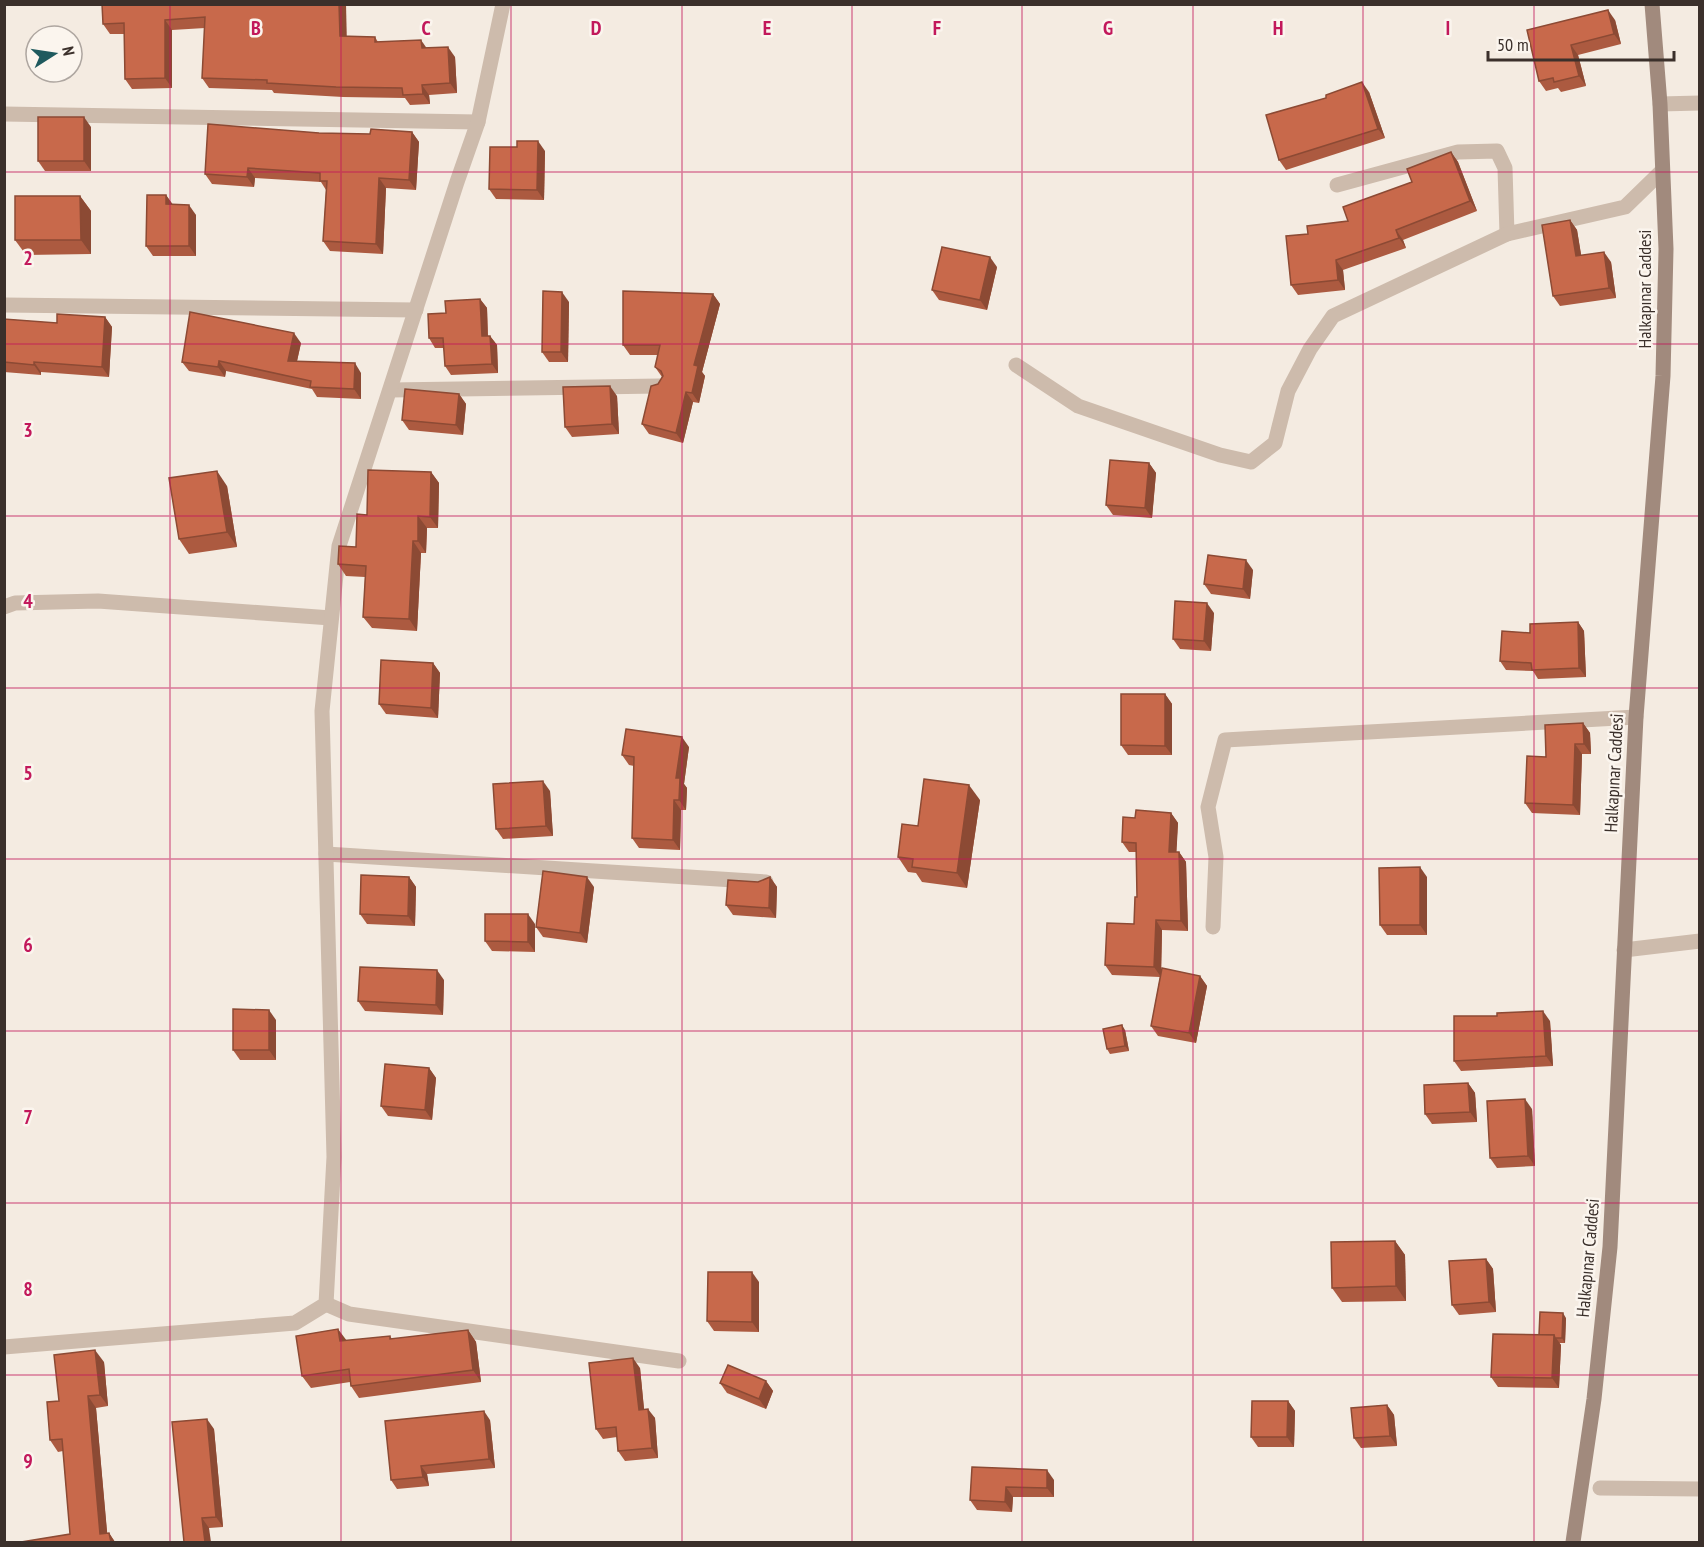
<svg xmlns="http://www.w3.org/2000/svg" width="1704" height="1547" font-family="'PT Sans Narrow',sans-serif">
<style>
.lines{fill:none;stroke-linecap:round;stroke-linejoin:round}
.minor{stroke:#cdbbac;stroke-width:15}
.secondary{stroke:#a18a7d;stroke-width:15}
.wall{fill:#ac5a40}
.shaded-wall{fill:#8c4a34}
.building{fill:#c8694b;stroke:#8c4a34;stroke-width:1.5}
.grid{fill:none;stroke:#c2185b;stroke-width:1.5;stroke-opacity:0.55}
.labels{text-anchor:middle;stroke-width:5;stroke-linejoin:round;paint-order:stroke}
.street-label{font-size:18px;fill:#3b302b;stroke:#fbf5ee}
.grid-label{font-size:20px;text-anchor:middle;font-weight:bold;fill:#c2185b;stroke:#fbf5ee;stroke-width:5;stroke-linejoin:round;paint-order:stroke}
</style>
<rect width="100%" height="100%" fill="#f4ebe1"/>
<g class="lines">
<g class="minor">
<path d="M1660,104L1700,103"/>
<path d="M4,114L478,122"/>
<path d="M1337,185L1458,152L1497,151L1505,168L1507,234"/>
<path d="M4,305L416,310"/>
<path d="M1016,365L1078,406L1220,455L1251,462L1275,443L1288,391L1310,349L1333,316L1507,234L1625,207L1662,171"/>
<path d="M390,390L660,386"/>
<path d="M4,607L15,603L98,601L331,618"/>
<path d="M326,854L766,882"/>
<path d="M1213,927L1216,857L1208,807L1225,740L1636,717"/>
<path d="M1624,950L1700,941"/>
<path d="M326,1304L349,1314L679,1361"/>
<path d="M4,1347L295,1323L326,1304L334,1157L322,711L339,546L457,182L478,122L503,4"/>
<path d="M1600,1488L1700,1489"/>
</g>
<path class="secondary" d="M1573,1542L1594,1399L1610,1247L1636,717L1663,376L1666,249L1660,104L1652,4"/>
</g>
<g class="wall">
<path d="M346,4V36L375,37L378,42L427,48L455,57L457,93L429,95L430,104L410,105L405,98L343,97L274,93L272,90L209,88L202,78L205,28L172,30V88L132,89L125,79L124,34H110L103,24Z"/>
<path d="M1615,20L1621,44L1578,55L1586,86L1561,92L1558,88L1546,91L1539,81L1527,30Z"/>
<path d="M1369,92L1385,138L1286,170L1279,160Z"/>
<path d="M91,127V171H45L38,161Z"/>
<path d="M412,132L419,142L416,190L386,188L383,254L330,251L323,241L326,190L321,182L255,178L254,187L212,184L205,174L319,133L370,134Z"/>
<path d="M545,151L544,200L496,199L489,189Z"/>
<path d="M1451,152L1458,162L1477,211L1403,240L1406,248L1343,270L1345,290L1298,295L1291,285L1308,234L1348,221L1412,182Z"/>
<path d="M166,195L173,205L196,215V256H153L146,246Z"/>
<path d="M80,196L91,211V254L26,255L15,240Z"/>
<path d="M1570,220L1577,230L1581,255L1611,262L1616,298L1560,306L1553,296Z"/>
<path d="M997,267L987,310L939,300L932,290Z"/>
<path d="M713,294L720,304L702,372L705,376L699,403L693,402L683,443L649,434L642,424L658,384L662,377L655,367L658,355H630L623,345Z"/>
<path d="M480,299L487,308L488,336H490L497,345L498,373L451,375L445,366L444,348H435L429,338L446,313Z"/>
<path d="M569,302L568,362H549L542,352Z"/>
<path d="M105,317L112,327L109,377L41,372V375L4,372V319L57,323Z"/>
<path d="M301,343L297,361L361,373V399L317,397L312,389L226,371L225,377L189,371L182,362Z"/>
<path d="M459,394L466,404L463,435L409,430L402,420Z"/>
<path d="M617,396L619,434L572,437L565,427Z"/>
<path d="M1149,463L1156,473L1152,518L1113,515L1106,505Z"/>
<path d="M431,472L439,483L438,528H427L426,553H421L417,631L372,628L363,617L365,577L346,576L338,564L356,547L367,515Z"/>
<path d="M227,486L237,547L189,554L179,539Z"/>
<path d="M1253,570L1250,599L1211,594L1204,584Z"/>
<path d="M1214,613L1211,651L1180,649L1173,639Z"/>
<path d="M1578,622L1584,631L1586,677L1538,679L1533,671L1506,670L1500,661L1530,633Z"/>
<path d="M433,663L440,673L438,718L386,714L379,704Z"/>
<path d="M1165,694L1172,704V755H1128L1121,745Z"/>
<path d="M1583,723L1590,733L1591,754H1582L1580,815L1532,813L1525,803L1546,757Z"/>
<path d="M689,747L684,784L687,788L686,810H681L680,850L639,848L632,838L634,766L629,765L622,755Z"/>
<path d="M550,791L553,836L503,839L496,829Z"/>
<path d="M980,800L967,888L922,882L916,873L908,872L898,857L918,826Z"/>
<path d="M1171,813L1178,823L1176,852H1179L1186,862L1188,931L1162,930L1161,974L1200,976L1207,986L1196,1043L1158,1036L1151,1026L1160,977L1112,975L1105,965L1134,924L1137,897L1136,852H1129L1122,842L1135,818Z"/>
<path d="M409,877L416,887L415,926L367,924L360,914Z"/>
<path d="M770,877L777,887L776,918L733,915L726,905L758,882Z"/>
<path d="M1427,877V935H1387L1380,925Z"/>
<path d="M594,887L587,943L543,937L536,927Z"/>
<path d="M535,924V952L492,951L485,941Z"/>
<path d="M444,980L443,1015L365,1011L358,1001Z"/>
<path d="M276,1020V1060H240L233,1050Z"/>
<path d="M1550,1021L1553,1066L1461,1071L1454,1061Z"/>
<path d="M1125,1030L1129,1051L1110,1054L1107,1049Z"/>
<path d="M429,1068L436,1078L432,1120L388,1116L381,1106Z"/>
<path d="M1468,1083L1475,1093L1477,1122L1432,1124L1425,1114Z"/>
<path d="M1532,1109L1535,1166L1497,1168L1490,1158Z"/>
<path d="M1395,1241L1405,1255L1406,1301L1342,1302L1332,1288Z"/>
<path d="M1486,1259L1493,1269L1496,1312L1459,1315L1452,1305Z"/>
<path d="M759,1282V1332L714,1331L707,1321Z"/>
<path d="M1566,1318L1565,1343H1559L1561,1345L1559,1388L1498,1387L1491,1377L1539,1335Z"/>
<path d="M468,1330L476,1342L481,1382L359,1398L351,1386L350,1382L311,1388L302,1376L346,1341L390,1336L392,1339Z"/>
<path d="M104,1362L108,1406L96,1408L107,1533H109L115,1542H21L70,1534L63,1451L58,1452L50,1440L59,1401Z"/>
<path d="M640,1368L644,1409L655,1418L658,1458L625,1461L618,1451L617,1437L603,1439L596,1429Z"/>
<path d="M766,1381L773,1391L766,1409L727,1393L720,1383Z"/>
<path d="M1288,1401L1295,1411L1294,1447H1258L1251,1437Z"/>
<path d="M1387,1405L1394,1415L1397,1446L1361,1448L1354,1438Z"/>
<path d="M490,1420L495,1468L427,1474L429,1486L397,1489L391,1480Z"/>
<path d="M214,1429L223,1527L209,1528L184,1542Z"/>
<path d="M972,1467L1054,1480V1497H1013L1012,1512L977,1510L970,1500Z"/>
</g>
<g class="shaded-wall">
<path d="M339,4H346L347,46L340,36Z"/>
<path d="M1608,10L1615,20L1621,44L1614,34Z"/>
<path d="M165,20L172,30V88L165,78Z"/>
<path d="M421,40L428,50L422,48Z"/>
<path d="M1571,45L1578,55L1586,86L1579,76Z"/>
<path d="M448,47L455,57L457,93L450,83Z"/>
<path d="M1362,82L1369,92L1385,138L1378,129Z"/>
<path d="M422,85L429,95L430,104L423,94Z"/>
<path d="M84,117L91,127V171L84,161Z"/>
<path d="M412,132L419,142L416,190L409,180Z"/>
<path d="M538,141L545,151L544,200L537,190Z"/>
<path d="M1451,152L1458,162L1477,211L1470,201Z"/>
<path d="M248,168L255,178L254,187L247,177Z"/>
<path d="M379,178L386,188L383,254L376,244Z"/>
<path d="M166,195L173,205L166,204Z"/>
<path d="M80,196L91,211V254L81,240Z"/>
<path d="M189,205L196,215V256L189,246Z"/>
<path d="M1570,220L1577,230L1583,266L1576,256Z"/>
<path d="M1396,230L1403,240L1406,248L1399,238Z"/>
<path d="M1604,252L1611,262L1616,298L1609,288Z"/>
<path d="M990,257L997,267L987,310L980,300Z"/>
<path d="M1336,260L1343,270L1345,290L1338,280Z"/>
<path d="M562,292L569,302L568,362L561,352Z"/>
<path d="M713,294L720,304L702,372L705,376L699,403L692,393L694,365Z"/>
<path d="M480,299L487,308L488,345L482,336Z"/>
<path d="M105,317L112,327L109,377L102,367Z"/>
<path d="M294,333L301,343L295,370L288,361Z"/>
<path d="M490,336L497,345L498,373L492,364Z"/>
<path d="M219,361L226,371L225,377L218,367Z"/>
<path d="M34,362L41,372V375L34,365Z"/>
<path d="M355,363L361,373V399L354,389Z"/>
<path d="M610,386L617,396L619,434L612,424Z"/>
<path d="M686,392L693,402L683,443L676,433Z"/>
<path d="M459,394L466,404L463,435L456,425Z"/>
<path d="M1149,463L1156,473L1152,518L1145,508Z"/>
<path d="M217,471L227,486L237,547L227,532Z"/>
<path d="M431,472L439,483L438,528L430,517Z"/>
<path d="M418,516L427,528L426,553L418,541Z"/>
<path d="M413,541L421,553L417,631L409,619Z"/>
<path d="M1246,560L1253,570L1250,599L1243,589Z"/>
<path d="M1207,603L1214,613L1211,651L1204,641Z"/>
<path d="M1578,622L1584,631L1586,677L1579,668Z"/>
<path d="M433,663L440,673L438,718L431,708Z"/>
<path d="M1165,694L1172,704V755L1165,746Z"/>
<path d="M1583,723L1590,733L1591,754L1584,744Z"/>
<path d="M682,737L689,747L684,784L687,788L686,810L679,800L676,778Z"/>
<path d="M1575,744L1582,754L1580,815L1573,805Z"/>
<path d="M543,781L550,791L553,836L546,826Z"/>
<path d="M969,785L980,800L967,888L957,873Z"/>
<path d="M674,800L681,810L680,850L673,840Z"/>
<path d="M1171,813L1178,823L1176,862L1169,852Z"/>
<path d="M1179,852L1186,862L1188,931L1181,921Z"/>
<path d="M1420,867L1427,877V935L1420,925Z"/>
<path d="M409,877L416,887L415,926L408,916Z"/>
<path d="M587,877L594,887L587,943L580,933Z"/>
<path d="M770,877L777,887L776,918L769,908Z"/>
<path d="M528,914L535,924V952L528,942Z"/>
<path d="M1156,920L1162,930L1161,977L1154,967Z"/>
<path d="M437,970L444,980L443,1015L436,1005Z"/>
<path d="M1200,976L1207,986L1196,1043L1189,1033Z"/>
<path d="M269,1010L276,1020V1060L269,1050Z"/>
<path d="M1543,1011L1550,1021L1553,1066L1546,1056Z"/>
<path d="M1122,1025L1125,1030L1129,1051L1125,1046Z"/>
<path d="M429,1068L436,1078L432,1120L425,1110Z"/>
<path d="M1468,1083L1475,1093L1477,1122L1470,1112Z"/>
<path d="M1525,1099L1532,1109L1535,1166L1528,1156Z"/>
<path d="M1395,1241L1405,1255L1406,1301L1396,1286Z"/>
<path d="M1486,1259L1493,1269L1496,1312L1489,1302Z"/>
<path d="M752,1272L759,1282V1332L752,1322Z"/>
<path d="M1563,1313L1566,1318L1565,1343L1562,1338Z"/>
<path d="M338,1329L347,1341H340Z"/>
<path d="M468,1330L476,1342L481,1382L473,1370Z"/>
<path d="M1554,1335L1561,1345L1559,1388L1552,1378Z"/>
<path d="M95,1350L104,1362L108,1406L100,1395Z"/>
<path d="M633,1358L640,1368L645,1419L639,1410Z"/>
<path d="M766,1381L773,1391L766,1409L759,1399Z"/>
<path d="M88,1396L96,1408L108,1542L100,1534Z"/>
<path d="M1288,1401L1295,1411L1294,1447L1287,1437Z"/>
<path d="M1387,1405L1394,1415L1397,1446L1390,1436Z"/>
<path d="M648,1409L655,1418L658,1458L652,1448Z"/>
<path d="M484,1411L490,1420L495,1468L489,1459Z"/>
<path d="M207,1419L214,1429L223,1527L216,1517Z"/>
<path d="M421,1466L427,1474L429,1486L423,1477Z"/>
<path d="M1047,1470L1054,1480V1497L1047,1488Z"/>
<path d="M1006,1487L1013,1497L1012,1512L1005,1502Z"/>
<path d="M202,1518L209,1528L211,1542H205Z"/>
<path d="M109,1533L115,1542H111Z"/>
</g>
<g class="building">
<path d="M102,4H339L340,36L375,37V42L421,40L422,48L448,47L450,83L422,85L423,94L403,95L402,88L336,87L267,83V80L202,78L205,17L165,20V78L125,79L124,23L103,24Z"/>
<path d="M1608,10L1614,34L1571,45L1579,76L1554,82L1553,78L1539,81L1527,30Z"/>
<path d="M1362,82L1378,129L1279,160L1266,115L1326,98V95Z"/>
<rect x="38" y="117" width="46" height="44"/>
<path d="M208,124L319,133L370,134L371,129L412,132L409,180L379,178L376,244L323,241L327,181H320V173L248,168L247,177L205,174Z"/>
<path d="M517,141H538L537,190L489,189L490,147H517Z"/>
<path d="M1451,152L1470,201L1396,230L1399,238L1336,260L1338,280L1291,285L1286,236L1308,234L1307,226L1348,221L1343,207L1412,182L1407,169Z"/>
<path d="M147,195H166V204L189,205V246H146Z"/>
<path d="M15,196H80L81,240H15Z"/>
<path d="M1570,220L1576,256L1604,252L1609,288L1553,296L1542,225Z"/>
<path d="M942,247L990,257L980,300L932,290Z"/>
<path d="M543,291L562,292L561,352H542Z"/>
<path d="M623,291L713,294L694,365L698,366L692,393L686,392L676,433L642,424L651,386L658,384L663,376L661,371L655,367L660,345H623Z"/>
<path d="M480,299L482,336H490L492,364L445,366L443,338H429L428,314L446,313L445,301Z"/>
<path d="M190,312L294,333L288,361L355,363L354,389L310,387L311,381L219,361L218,367L182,362Z"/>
<path d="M57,314L105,317L102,367L34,362V365L4,362V319L57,323Z"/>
<path d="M610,386L612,424L565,427L563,387Z"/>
<path d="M405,389L459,394L456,425L402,420Z"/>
<path d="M1110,460L1149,463L1145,508L1106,505Z"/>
<path d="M368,470L431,472L430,517L418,516V541H413L409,619L363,617L366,566L338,564L339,546L356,547L357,514L367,515Z"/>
<path d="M217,471L227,532L179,539L169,478Z"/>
<path d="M1208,555L1246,560L1243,589L1204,584Z"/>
<path d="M1175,601L1207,603L1204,641L1173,639Z"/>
<path d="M1578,622L1579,668L1532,670L1531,663L1500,661L1502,631L1530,633V624Z"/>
<path d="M381,660L433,663L431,708L379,704Z"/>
<path d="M1121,694H1165V746L1121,745Z"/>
<path d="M1583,723L1584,744H1575L1573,805L1525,803L1527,756L1546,757L1545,725Z"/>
<path d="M626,729L682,737L676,778H680L679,800H674L673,840L632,838L634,757L622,755Z"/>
<path d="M924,779L969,785L957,873L912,867L913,859L898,857L902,824L918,826Z"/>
<path d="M543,781L546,826L496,829L493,784Z"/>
<path d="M1136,810L1171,813L1169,852H1179L1181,921L1156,920L1154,967L1105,965L1107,923L1134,924L1135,897H1137L1136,843L1122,842L1123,817L1135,818Z"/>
<path d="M1420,867V925H1380L1379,868Z"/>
<path d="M543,871L587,877L580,933L536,927Z"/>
<path d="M361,875L409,877L408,916L360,914Z"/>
<path d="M770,877L769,908L726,905L728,880L758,882Z"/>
<path d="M485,914H528V942L485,941Z"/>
<path d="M360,967L437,970L436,1005L358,1001Z"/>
<path d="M1162,968L1200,976L1189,1033L1151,1026Z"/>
<path d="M233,1009L269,1010V1050H233Z"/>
<path d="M1543,1011L1546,1056L1454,1061V1016H1497V1013Z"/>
<path d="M1122,1025L1125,1046L1107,1049L1103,1029Z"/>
<path d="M385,1064L429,1068L425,1110L381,1106Z"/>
<path d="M1468,1083L1470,1112L1425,1114L1424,1085Z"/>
<path d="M1525,1099L1528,1156L1490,1158L1487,1101Z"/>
<path d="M1395,1241L1396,1286L1332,1288L1331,1242Z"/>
<path d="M1486,1259L1489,1302L1452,1305L1449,1261Z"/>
<path d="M708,1272H752V1322L707,1321Z"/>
<path d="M1540,1312L1563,1313L1562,1338H1555L1554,1335H1539Z"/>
<path d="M338,1329L340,1341L390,1336V1339L468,1330L473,1370L351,1386L349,1369L302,1376L296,1336Z"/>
<path d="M1493,1334L1554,1335L1552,1378L1491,1377Z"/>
<path d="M95,1350L100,1395L88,1396L100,1534L109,1533L111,1542H21L70,1534L62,1439L50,1440L47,1402L59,1401L54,1355Z"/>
<path d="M633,1358L639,1410L648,1409L652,1448L618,1451L616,1427L596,1429L589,1363Z"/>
<path d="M728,1365L766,1381L759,1399L720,1383Z"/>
<path d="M1252,1401H1288L1287,1437H1251Z"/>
<path d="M1387,1405L1390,1436L1354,1438L1351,1408Z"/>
<path d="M484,1411L489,1459L421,1466L423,1477L391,1480L385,1421Z"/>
<path d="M207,1419L216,1517L202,1518L205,1542H184L172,1422Z"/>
<path d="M972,1467L1047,1470V1488L1006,1487L1005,1502L970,1500Z"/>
</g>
<path class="grid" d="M170,4V1542M341,4V1542M511,4V1542M682,4V1542M852,4V1542M1022,4V1542M1193,4V1542M1363,4V1542M1534,4V1542M4,172H1700M4,344H1700M4,516H1700M4,688H1700M4,859H1700M4,1031H1700M4,1203H1700M4,1375H1700"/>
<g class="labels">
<g class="street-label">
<text transform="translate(1645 289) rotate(-90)" y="6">Halkapınar Caddesi</text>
<text transform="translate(1614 773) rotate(-87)" y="6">Halkapınar Caddesi</text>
<text transform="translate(1588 1258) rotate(-85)" y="6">Halkapınar Caddesi</text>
</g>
</g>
<g class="grid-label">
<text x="256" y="35">B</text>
<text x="426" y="35">C</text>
<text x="596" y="35">D</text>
<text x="767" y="35">E</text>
<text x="937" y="35">F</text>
<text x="1108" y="35">G</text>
<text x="1278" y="35">H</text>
<text x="1448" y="35">I</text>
<text x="28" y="265">2</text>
<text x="28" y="437">3</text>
<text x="28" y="608">4</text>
<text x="28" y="780">5</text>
<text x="28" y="952">6</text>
<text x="28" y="1124">7</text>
<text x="28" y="1296">8</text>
<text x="28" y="1468">9</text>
</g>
<rect width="1704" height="1547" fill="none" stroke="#3b302b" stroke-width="12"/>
<g transform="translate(54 54) rotate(78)"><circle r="28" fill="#fbf5ee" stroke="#aea6a0" stroke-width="1.5"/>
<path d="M0-4.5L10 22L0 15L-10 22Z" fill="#1f5a5e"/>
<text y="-9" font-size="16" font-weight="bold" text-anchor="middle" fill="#3b302b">N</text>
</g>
<path d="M1488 51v9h186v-9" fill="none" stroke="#3b302b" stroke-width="3"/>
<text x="1497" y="51" font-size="18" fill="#3b302b" stroke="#fbf5ee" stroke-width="4.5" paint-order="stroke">50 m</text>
</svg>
